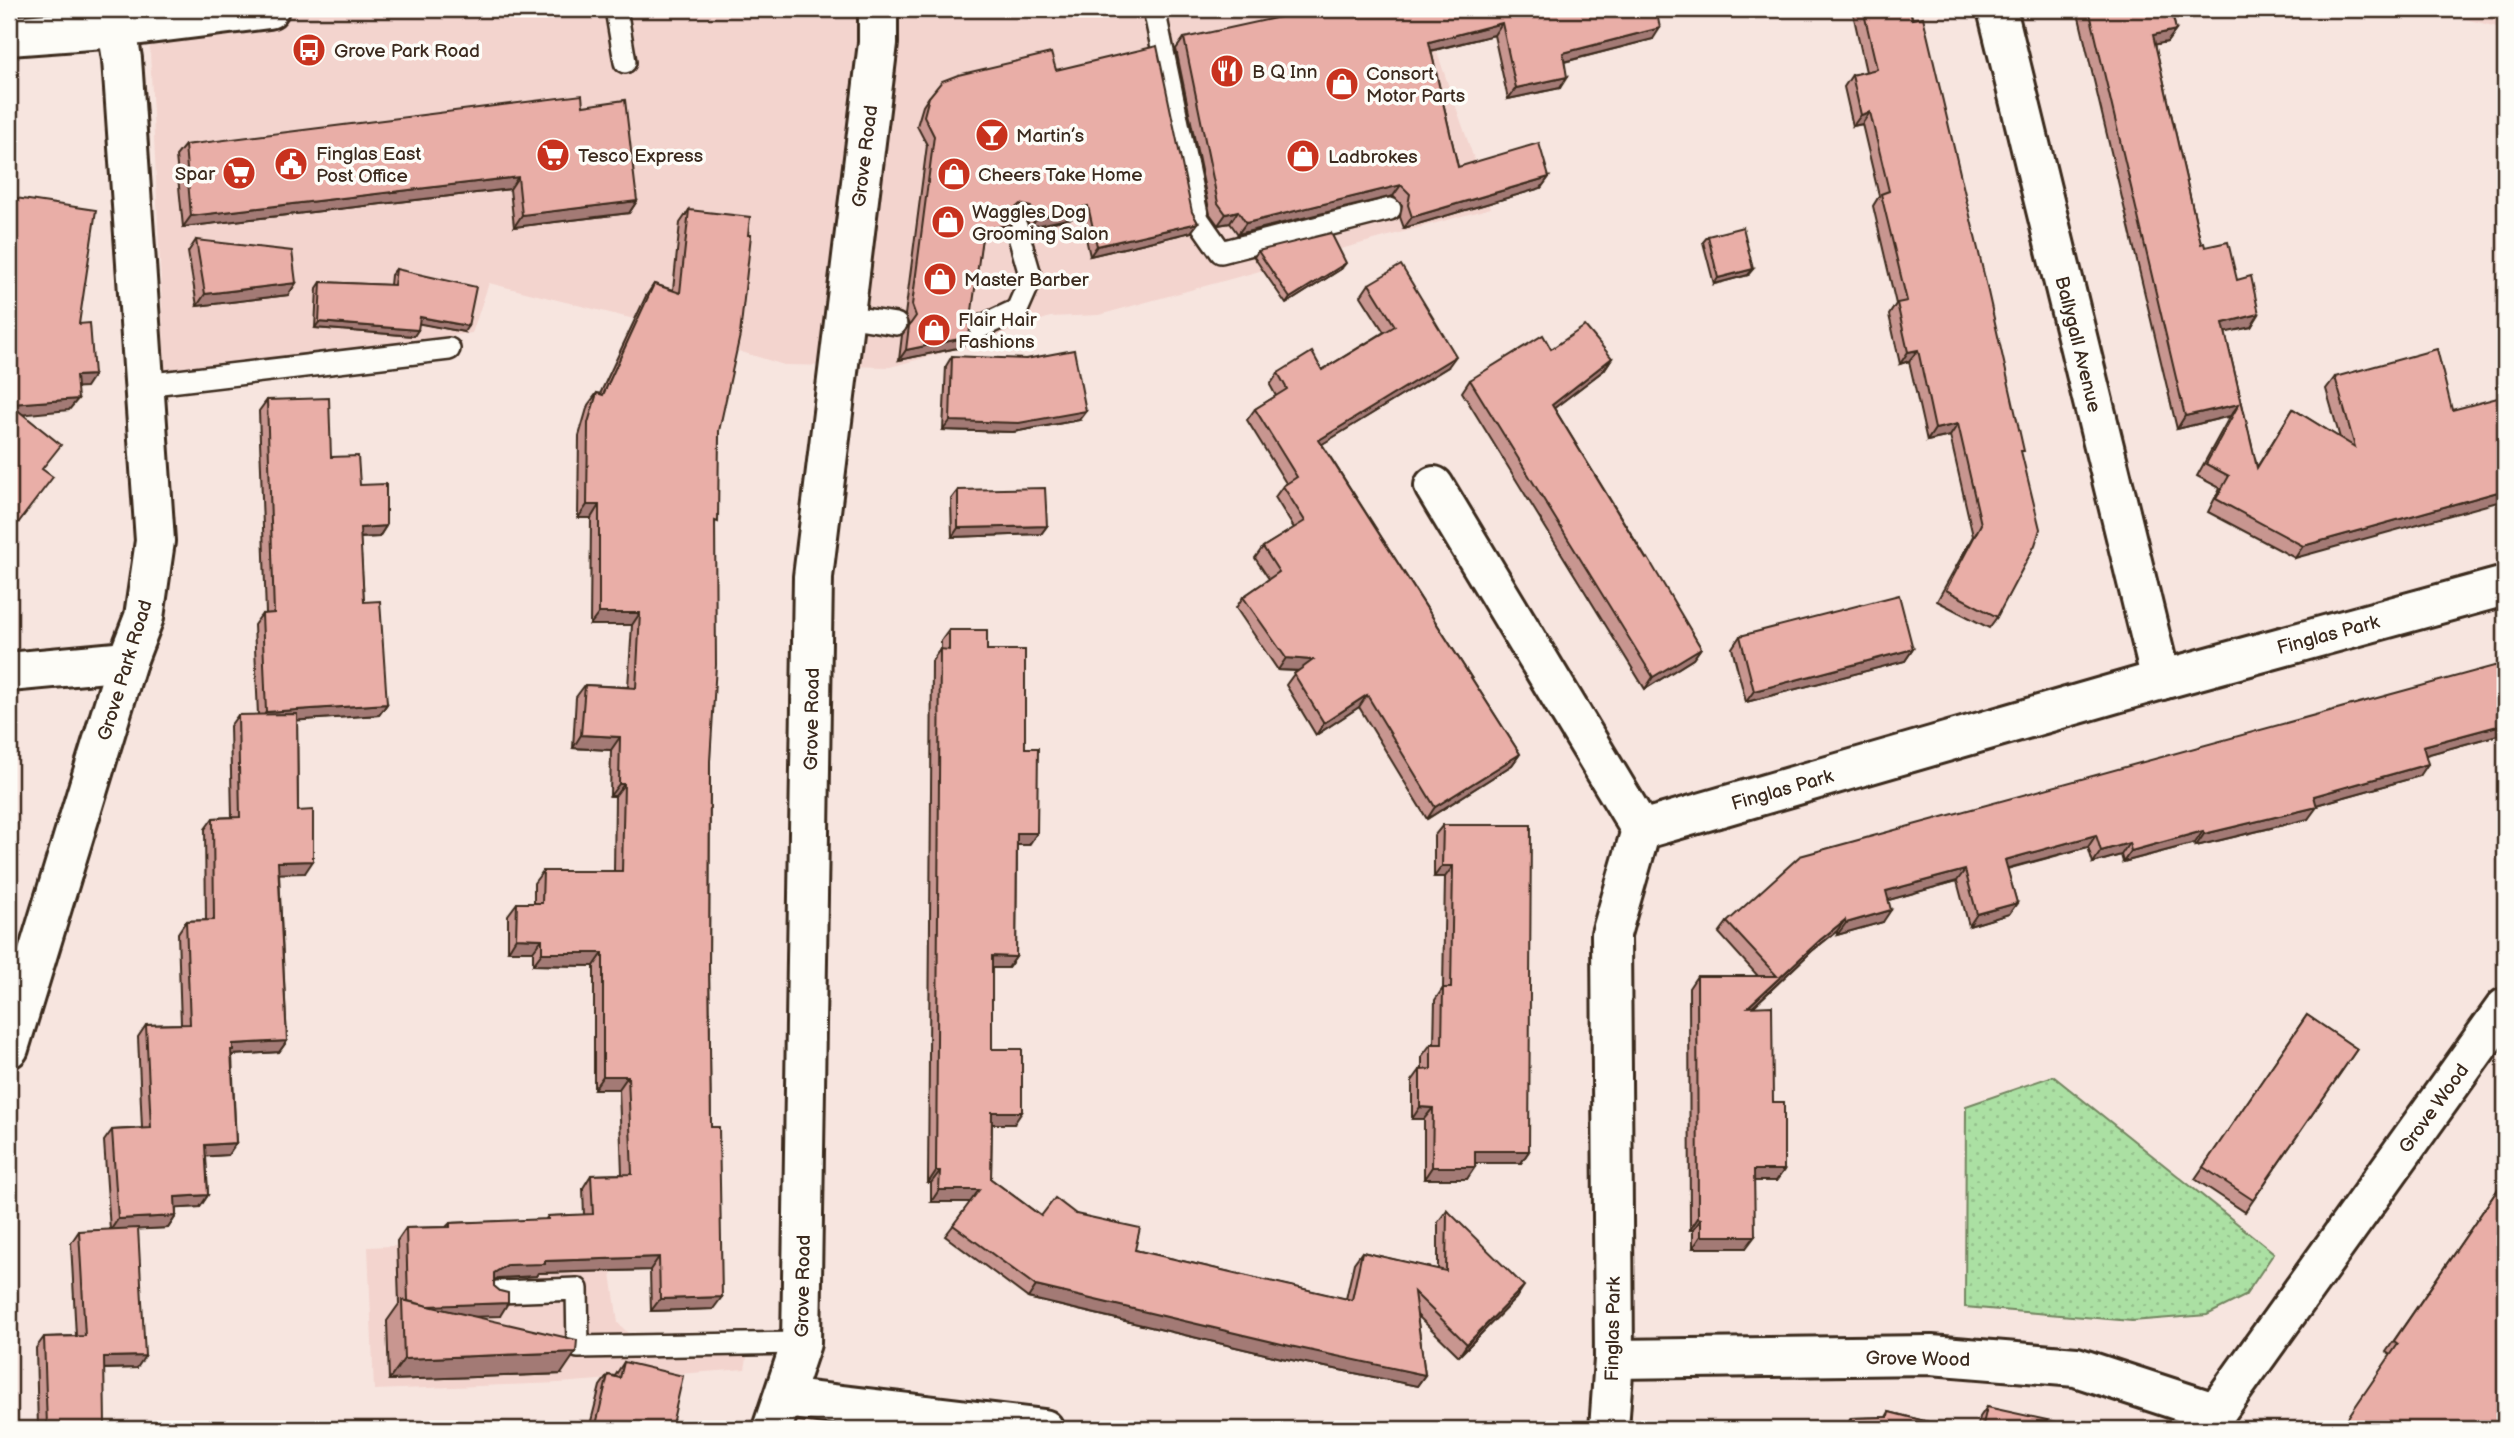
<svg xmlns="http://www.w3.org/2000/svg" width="2514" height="1438" font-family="'Balsamiq Sans',sans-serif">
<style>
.built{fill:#f3d4ce}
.grass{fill:url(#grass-dots);stroke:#738560;stroke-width:2}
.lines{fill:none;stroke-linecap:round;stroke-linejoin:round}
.lane-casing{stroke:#3b2a1e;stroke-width:26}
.street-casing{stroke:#3b2a1e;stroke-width:44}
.secondary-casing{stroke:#3b2a1e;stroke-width:44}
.lane{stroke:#fdfcf7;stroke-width:21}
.street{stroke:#fdfcf7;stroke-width:38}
.secondary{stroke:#fdfcf7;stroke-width:38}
.wall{fill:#c89690;stroke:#3b2a1e;stroke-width:2}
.shaded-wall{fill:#a37a75;stroke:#3b2a1e;stroke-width:2}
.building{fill:#e9aea7;stroke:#3b2a1e;stroke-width:2}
.labels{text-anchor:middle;stroke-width:7;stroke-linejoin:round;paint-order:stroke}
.poi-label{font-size:19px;fill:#3b2a1e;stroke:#fdfcf7;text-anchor:start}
.street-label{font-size:19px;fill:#3b2a1e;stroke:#fdfcf7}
</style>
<defs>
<pattern id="grass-dots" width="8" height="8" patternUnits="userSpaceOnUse" patternTransform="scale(1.75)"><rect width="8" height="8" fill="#abe0a3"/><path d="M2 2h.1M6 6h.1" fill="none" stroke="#94c08c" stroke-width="1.8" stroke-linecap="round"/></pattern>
</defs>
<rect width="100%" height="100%" fill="#f7e5df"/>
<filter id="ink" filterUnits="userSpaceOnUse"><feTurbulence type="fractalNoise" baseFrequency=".0143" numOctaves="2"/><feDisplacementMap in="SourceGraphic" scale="14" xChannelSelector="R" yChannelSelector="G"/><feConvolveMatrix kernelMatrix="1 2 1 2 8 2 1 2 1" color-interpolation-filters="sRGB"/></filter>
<g filter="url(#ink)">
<g class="built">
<path d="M148,9H1422L1491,208L1099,315L1050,317L968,346L890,367L784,365L630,318L489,283L472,333L165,373Z"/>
<path d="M2426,9H2505V29Z"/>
<path d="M606,1237L618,1323L630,1335L751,1336L745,1369L559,1383L374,1390L368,1247Z"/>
</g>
<path class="grass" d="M2053,1076L2274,1253L2245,1296L2207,1315L2132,1321L1965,1307L1966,1106Z"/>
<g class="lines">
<defs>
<g id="lane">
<path d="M616,9L625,62"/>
<path d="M1154,9L1198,219L1221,252L1390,209"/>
<path d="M845,316L896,324"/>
<path d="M974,330L1017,310L1031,278L1016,226"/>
<path d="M144,385L449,349"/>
<path d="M497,1292L577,1289L578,1347L801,1343"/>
</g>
<g id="street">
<path d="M1997,9L2161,680"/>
<path d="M1434,486L1641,830"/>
<path d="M9,672L127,661"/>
<path d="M9,1048L127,661L144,617L155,541L122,59L117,28"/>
<path d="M1614,1359L1931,1355L2076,1367L2214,1412"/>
<path d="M783,1398L1044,1429"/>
<path d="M772,1429L801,1343L813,577L878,43V9"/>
<path d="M1609,1429L1614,1359L1611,934L1641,830L2161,680L2505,586"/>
<path d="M2204,1429L2505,1008"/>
</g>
<path id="secondary" d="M9,36L117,28L269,9"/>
</defs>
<use href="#lane" class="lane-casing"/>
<use href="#street" class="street-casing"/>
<use href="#secondary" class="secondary-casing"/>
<use href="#lane" class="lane"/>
<use href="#street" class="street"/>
<use href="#secondary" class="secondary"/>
</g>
<g class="wall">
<path d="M1656,9L1653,39L1564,62L1560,88L1508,99L1494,35L1431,51L1458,167L1549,177L1541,188L1404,228L1400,217L1402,205L1393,196L1238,234L1230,223L1218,225L1210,214L1176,49L1184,38Z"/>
<path d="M1852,9H1910L2021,454L1997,617L1989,628L1937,601L1973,536L1950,436L1927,441L1909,361L1900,364L1889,315L1896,304L1873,206L1879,196L1862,124L1853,126L1844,87L1852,75L1866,72Z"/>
<path d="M2077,9H2171L2176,30L2167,42L2155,44L2201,244L2237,280L2259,314L2251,327L2225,332L2257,467L2293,409L2340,438L2326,389L2335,377L2452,410L2295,558L2208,512L2220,488L2197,476L2230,416L2177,429Z"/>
<path d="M1056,70L1192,212L1198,223L1191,232L1090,256L1081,216L1030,227L1025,216L1013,213L1010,216L1011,224L1004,233L982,238L962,347L899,360L902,335L909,325L905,315L927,145L917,126L923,106L929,97Z"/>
<path d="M583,106L637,201L629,213L514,227L510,189L183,227L176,156L185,145Z"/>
<path d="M689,210L719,431L715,526L710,761L709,966L713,1309L651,1311L650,1270L538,1273L536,1276L498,1278L494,1280V1286L500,1316H475L561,1374L389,1380L387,1321L399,1304L397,1241L406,1228L446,1227L450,1223L545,1220L548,1216L584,1215L583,1188L591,1175L622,1174L619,1089H594V966L533,965V951H508V915L517,903H534V883L543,871H614L615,796H610L611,750L573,748L576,697L585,685L628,687L632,625H590L591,518H578L579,436L588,405L597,393L600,394L646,296L654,284L673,290L680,223Z"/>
<path d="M1708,236L1748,275L1714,284L1703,242Z"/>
<path d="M196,240L296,283L288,295L197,306L188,252Z"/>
<path d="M1258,251L1341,269L1286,304L1254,257Z"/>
<path d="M396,269L464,332L419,323L414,336L315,328L317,288L321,282L390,285L391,275Z"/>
<path d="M1369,284L1448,367L1322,444L1520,754L1512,765L1427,819L1359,707L1316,735L1286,685L1294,674L1298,671L1278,670L1236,608L1243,597L1269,579L1255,558L1263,547L1294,528L1275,497L1283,486L1286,483L1247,420L1255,409L1276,396L1270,385L1278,373L1322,370L1384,332L1361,296Z"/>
<path d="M952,356L1079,420L1013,432L943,430L946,366Z"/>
<path d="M1612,358L1604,370L1554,408L1701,648L1693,659L1645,689L1462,392L1470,380Z"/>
<path d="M267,400L331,457L360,485L386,526L379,537L360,538L364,602L387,704L379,715L297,720L298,811L305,873H279L287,1041L279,1052L232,1055L236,1143L228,1155L206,1156L208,1195L200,1207L176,1208V1216L168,1228L138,1229L137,1368L104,1369L101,1429H38L36,1348L44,1337L76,1336L71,1243L79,1231L110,1230L104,1141L112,1130L142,1128L138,1037L146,1025L181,1024L178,933L186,921L206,920L205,829L213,818L232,817L230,726L238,715H258L254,625L262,614H266L259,411Z"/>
<path d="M958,490L1047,526L1041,534L952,537L951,499Z"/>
<path d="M949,630L987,650L1025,748L1029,845H1017L1016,957L1008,968H992V1049L1014,1124H992L991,1179L1041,1216L1076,1214L1135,1250L1346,1299L1354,1263L1362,1252L1438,1270V1222L1447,1210L1516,1298L1459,1356L1417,1315L1425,1375L1417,1386L1282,1358L1028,1298L945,1236L971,1202H931V1183H928L932,661L940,649H941V641Z"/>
<path d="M1740,636L1913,649L1905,661L1746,702L1732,648Z"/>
<path d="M2505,663V733L2425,755L2420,776L2316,805L2308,819L2196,846L2195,843L2123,862L2121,855L2093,863L2088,847L2007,869L2017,903L2009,914L1969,926L1957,881L1888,900L1883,922L1837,935V931L1812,951L1753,1007L1773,1102L1784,1170L1776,1181H1754L1746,1248H1693V1230H1690L1689,988L1697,976H1758L1719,933L1727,922Z"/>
<path d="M1443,825L1529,1151L1521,1163H1475L1467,1179H1424V1119H1412V1081L1420,1070L1422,1069V1056L1431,1044H1434L1435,1000L1443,988L1445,877H1434V836Z"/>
<path d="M2307,1015L2357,1049L2245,1212L2195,1179Z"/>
<path d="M2505,1179V1424L2501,1429L2386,1352Z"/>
<path d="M624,1362L671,1429H589L600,1386L608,1375L615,1376Z"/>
<path d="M1987,1407L2054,1429H1977L1980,1417Z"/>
<path d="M1889,1412L1956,1429H1844L1851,1418L1886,1417Z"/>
</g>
<g class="shaded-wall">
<path d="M1502,23L1494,35L1421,53L1429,42Z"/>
<path d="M1660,28L1653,39L1555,64L1563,53Z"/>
<path d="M2176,30L2167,42L2144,47L2153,35Z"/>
<path d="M1567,77L1560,88L1508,99L1516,88Z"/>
<path d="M1870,112L1862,124L1853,126L1861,115Z"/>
<path d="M518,177L510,189L183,227L191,216Z"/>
<path d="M1549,177L1541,188L1404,228L1412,217Z"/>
<path d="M1401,185L1393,196L1238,234L1246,223Z"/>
<path d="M637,201L629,213L514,227L522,215Z"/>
<path d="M1020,204L1031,207L1025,216L1013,213L1004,222L1010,213Z"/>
<path d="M1088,206L1081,216L1030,227L1037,218Z"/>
<path d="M1238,211L1230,223L1218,225L1226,214Z"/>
<path d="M1198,223L1191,232L1090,256L1097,246Z"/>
<path d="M1011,224L1004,233L976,239L983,230Z"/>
<path d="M1346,263L1341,269L1286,304L1290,298Z"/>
<path d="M1753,269L1748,275L1714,284L1718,278Z"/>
<path d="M296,283L288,295L197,306L205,294Z"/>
<path d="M2259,314L2251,327L2214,335L2223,323Z"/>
<path d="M420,317L468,326L464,332L416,323Z"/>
<path d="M319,322L418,330L414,336L315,328Z"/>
<path d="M969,337L962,347L899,360L906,350Z"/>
<path d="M1918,350L1909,361L1900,364L1908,352Z"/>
<path d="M1456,356L1448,367L1311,451L1319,440Z"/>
<path d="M1612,358L1604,370L1544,416L1552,405Z"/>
<path d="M94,375L86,387L68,388L76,376Z"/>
<path d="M78,399L69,410L9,416L10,404Z"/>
<path d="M2239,404L2230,416L2177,429L2185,416Z"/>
<path d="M1086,411L1079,420L1013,432L943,430L950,421Z"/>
<path d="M1958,424L1950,436L1927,441L1935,429Z"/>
<path d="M2505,490V500L2295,558L2303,546Z"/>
<path d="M587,505H599L591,518H578Z"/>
<path d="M386,526L379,537L352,538L360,528Z"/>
<path d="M1047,526L1041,534L952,537L958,528Z"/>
<path d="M599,613H640L632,625H590Z"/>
<path d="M1701,648L1693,659L1645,689L1653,677Z"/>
<path d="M1913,649L1905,661L1746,702L1754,691Z"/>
<path d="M1286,658L1313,660L1305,671L1278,670Z"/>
<path d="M1367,695L1359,707L1316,735L1324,723Z"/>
<path d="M387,704L379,715L259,723L266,712Z"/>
<path d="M2505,724V733L2415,758L2423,746Z"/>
<path d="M581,735L620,737L611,750L573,748Z"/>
<path d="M1520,754L1512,765L1427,819L1435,807Z"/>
<path d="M2428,764L2420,776L2305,808L2314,796Z"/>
<path d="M619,784H624L615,796H610Z"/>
<path d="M2317,807L2308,819L2196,846L2204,834Z"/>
<path d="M2203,831L2195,843L2123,862L2131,851Z"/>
<path d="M1017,833H1037L1029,845H1009Z"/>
<path d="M2096,835L2088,847L1997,871L2005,860Z"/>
<path d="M2129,843L2121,855L2093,863L2101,851Z"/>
<path d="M313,861L305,873L270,874L278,862Z"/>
<path d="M1442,866H1453L1445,877H1434Z"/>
<path d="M1965,870L1957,881L1878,903L1886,891Z"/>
<path d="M2017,903L2009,914L1969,926L1977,914Z"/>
<path d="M1891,910L1883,922L1837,935L1846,923Z"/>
<path d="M1845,920L1837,931L1812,951L1740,1019L1748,1007L1820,940Z"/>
<path d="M516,938L542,939L533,951H508Z"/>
<path d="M542,953H603L594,966L533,965Z"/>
<path d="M992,956L1016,957L1008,968H984Z"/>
<path d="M287,1041L279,1052L230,1055L233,1044Z"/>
<path d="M603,1076H628L619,1089H594Z"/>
<path d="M1420,1107L1433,1108L1424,1119H1412Z"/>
<path d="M992,1112H1022L1014,1124H984Z"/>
<path d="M236,1143L228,1155L197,1157L205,1145Z"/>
<path d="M1475,1151H1529L1521,1163H1467Z"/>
<path d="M1432,1167H1475L1467,1179H1424Z"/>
<path d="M1754,1170H1784L1776,1181H1746Z"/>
<path d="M936,1171H940L931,1183H928Z"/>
<path d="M939,1190H979L971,1202H931Z"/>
<path d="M208,1195L200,1207L167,1209L175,1197Z"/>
<path d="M176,1216L168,1228L110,1231L118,1219Z"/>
<path d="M1698,1218L1701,1219L1693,1230H1690Z"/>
<path d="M1701,1236H1755L1746,1248H1693Z"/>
<path d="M659,1257L650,1270L538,1273L536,1276L498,1278L486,1285L494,1273L507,1265L545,1261Z"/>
<path d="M1036,1286L1425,1375L1417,1386L1282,1358L1028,1298Z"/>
<path d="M1524,1286L1516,1298L1459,1356L1467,1344Z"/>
<path d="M722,1297L713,1309L651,1311L660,1299Z"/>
<path d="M508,1303L500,1316L403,1319L408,1306Z"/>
<path d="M576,1352L561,1374L389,1380L404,1359Z"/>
<path d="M145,1356L137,1368L96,1369L104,1357Z"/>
<path d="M105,1425L101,1429H44L47,1426Z"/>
</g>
<g class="building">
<path d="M1316,9H1656L1660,28L1563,53L1567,77L1516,88L1502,23L1429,42L1458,167L1539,143L1549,177L1412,217L1408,205L1410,194L1401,185L1246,223L1238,211L1226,214L1218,203L1184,38Z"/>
<path d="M1863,9H1910L1912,19L1923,17L1986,283L2024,451H2021L2040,529L2035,545L1997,617L1946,590L1981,524L1958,424L1935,429L1918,350L1908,352L1897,303L1907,301L1881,194L1889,191L1870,112L1861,115L1852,75L1877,69Z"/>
<path d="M2089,9H2171L2176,30L2153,35L2201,244L2204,243L2205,247L2228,242L2237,280L2251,276L2259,314L2223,323L2257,468L2293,409L2355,447L2335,377L2437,349L2452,410L2505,396V490L2303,546L2216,499L2229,476L2206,464L2239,404L2185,416Z"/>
<path d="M1157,46L1192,212L1198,223L1097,246L1088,206L1037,218L1031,207L1020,204L1010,213L1011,224L983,230L972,311L968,319L970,328L969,337L906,350L909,326L916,316L912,305L934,136L924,116L929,97L942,81L958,75L1051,53L1056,70Z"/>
<path d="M582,95L583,106L625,100L637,201L522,215L518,177L191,216L185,145Z"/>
<path d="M9,197L96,210L79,324L90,323L94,375L76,376L78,399L10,404L61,445L42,469L53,477L9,535V439L10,437L9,416Z"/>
<path d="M689,210L750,217L748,235H751L740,335L719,431L718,522L715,521L716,665L710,761L709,966L711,1127H719L722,1297L660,1299L659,1257L545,1261V1264L507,1265L494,1273V1286L500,1291L508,1293V1303L428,1306L408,1301L406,1228L450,1227V1223L548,1219V1216L593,1214L591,1175L632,1174L628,1076H603V953H542V939L516,938L517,903H542L543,871H622L624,784H619L620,737L581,735L585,685L636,688L640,613H599V505H587L588,423L597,393L603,395L654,284L680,293Z"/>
<path d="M1743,227L1753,269L1718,278L1708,236Z"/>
<path d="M1331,233L1346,263L1290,298L1258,251Z"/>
<path d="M196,240L292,251L296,283L205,294Z"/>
<path d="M1401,265L1456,356L1319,440L1520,754L1435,807L1367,695L1324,723L1294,674L1313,660L1286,658L1243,597L1279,572L1263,547L1305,521L1283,486L1297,477L1255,409L1287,389L1278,373L1312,352L1322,370L1395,326L1369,284Z"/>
<path d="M396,269L476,287L468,326L420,317L418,330L319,322L321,282L394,285Z"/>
<path d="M1585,326L1612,358L1552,405L1646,559L1648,558L1701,648L1653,677L1470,380L1543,335L1551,349Z"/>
<path d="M1074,350L1086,411L1019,423L950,421L952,356L1026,359Z"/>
<path d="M329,398L331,457L358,456L360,485L386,484V526L360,528L364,602L380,601L387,704L266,712L262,614L274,613L267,400Z"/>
<path d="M1045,488L1047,526L958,528V490Z"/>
<path d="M1899,595L1913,649L1754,691L1740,636Z"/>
<path d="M949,630H987V650H1025V748H1038L1037,833H1017L1016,957L992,956V1049H1022V1112H992L991,1179L1041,1216L1055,1198L1076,1214L1140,1228L1135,1250L1352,1300L1362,1252L1446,1271L1447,1210L1524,1286L1467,1344L1414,1292L1425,1375L1290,1346L1036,1286L953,1225L979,1190H939L940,1171H936L940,649L949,650Z"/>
<path d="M2505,663V724L2423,746L2428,764L2314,796L2317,807L2204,834L2203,831L2131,851L2129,843L2101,851L2096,835L2005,860L2017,903L1977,914L1965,870L1886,891L1891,910L1846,923L1845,920L1820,940L1748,1007L1772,1006L1773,1102H1784V1170H1754L1755,1236H1701V1219L1698,1218L1697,976H1777L1727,922L1800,856Z"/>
<path d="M297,714L298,811L313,810V861L278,862L287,1041L233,1044V1050H231L236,1143L205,1145L208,1195L175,1197L176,1216L118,1219L112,1130L151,1128L146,1025L190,1024L186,921L214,920L213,818L240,817L238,715Z"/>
<path d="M1443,825H1531L1529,1151H1475V1167H1432L1433,1108L1420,1107V1070L1431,1069V1044H1442L1443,988H1451L1453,866H1442Z"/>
<path d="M2307,1015L2357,1049L2253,1200L2203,1167Z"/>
<path d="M2505,1179V1423L2500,1429H2340L2398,1344L2394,1341Z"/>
<path d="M138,1228L145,1356L104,1357L105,1425L47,1426L44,1337L85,1336L79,1231Z"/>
<path d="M402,1300L577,1340L576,1352L404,1359Z"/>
<path d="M624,1362L683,1376L671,1429H595L608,1375L620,1378Z"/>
<path d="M1987,1407L2056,1422L2054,1429H1982Z"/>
<path d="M1889,1412L1956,1429H1851V1418L1888,1417Z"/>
</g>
</g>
<defs>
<symbol id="bus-disc" viewBox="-11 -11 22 22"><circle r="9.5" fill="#c8321e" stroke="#fdfcf7"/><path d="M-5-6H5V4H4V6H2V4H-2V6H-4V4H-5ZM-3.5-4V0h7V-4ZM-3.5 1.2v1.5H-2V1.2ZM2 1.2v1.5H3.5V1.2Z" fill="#fff"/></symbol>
<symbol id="restaurant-disc" viewBox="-11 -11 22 22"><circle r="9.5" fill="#c8321e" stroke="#fdfcf7"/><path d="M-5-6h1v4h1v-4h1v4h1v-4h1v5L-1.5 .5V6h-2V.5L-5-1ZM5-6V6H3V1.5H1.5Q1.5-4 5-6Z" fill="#fff"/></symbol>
<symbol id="shop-disc" viewBox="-11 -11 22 22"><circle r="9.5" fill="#c8321e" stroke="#fdfcf7"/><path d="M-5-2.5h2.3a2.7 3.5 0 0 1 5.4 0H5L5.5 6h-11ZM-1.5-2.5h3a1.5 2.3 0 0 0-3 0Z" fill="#fff"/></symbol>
<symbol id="bar-disc" viewBox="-11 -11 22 22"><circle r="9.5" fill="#c8321e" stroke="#fdfcf7"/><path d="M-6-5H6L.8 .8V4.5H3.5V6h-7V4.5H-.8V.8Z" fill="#fff"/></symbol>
<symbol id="supermarket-disc" viewBox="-11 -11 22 22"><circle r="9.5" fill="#c8321e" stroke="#fdfcf7"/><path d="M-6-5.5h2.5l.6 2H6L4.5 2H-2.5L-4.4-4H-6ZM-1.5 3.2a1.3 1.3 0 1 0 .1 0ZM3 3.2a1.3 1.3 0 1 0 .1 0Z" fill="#fff"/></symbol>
<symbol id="civic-disc" viewBox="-11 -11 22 22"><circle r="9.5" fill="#c8321e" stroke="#fdfcf7"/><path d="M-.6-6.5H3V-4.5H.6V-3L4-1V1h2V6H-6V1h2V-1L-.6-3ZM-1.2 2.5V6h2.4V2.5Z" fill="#fff"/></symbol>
</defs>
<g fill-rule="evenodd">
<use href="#bus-disc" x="290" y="31" width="38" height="38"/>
<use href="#restaurant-disc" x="1208" y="52" width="38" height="38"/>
<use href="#shop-disc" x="1323" y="65" width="38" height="38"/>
<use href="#bar-disc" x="973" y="116" width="38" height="38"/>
<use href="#supermarket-disc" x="534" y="136" width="38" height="38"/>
<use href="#shop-disc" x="1284" y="137" width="38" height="38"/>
<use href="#civic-disc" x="272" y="145" width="38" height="38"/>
<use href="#supermarket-disc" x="220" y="154" width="38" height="38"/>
<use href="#shop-disc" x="935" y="155" width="38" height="38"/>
<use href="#shop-disc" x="929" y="203" width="38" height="38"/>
<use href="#shop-disc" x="921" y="260" width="38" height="38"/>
<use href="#shop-disc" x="915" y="311" width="38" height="38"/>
</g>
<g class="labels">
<g class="poi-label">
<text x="334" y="57">Grove Park Road</text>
<text x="1252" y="78">B Q Inn</text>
<text x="1366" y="80">Consort<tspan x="1366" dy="22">Motor Parts</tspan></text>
<text x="1016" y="142">Martin’s</text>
<text x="316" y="160">Finglas East<tspan x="316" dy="22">Post Office</tspan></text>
<text x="578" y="162">Tesco Express</text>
<text x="1328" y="163">Ladbrokes</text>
<text x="215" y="180" text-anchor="end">Spar</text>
<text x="978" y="181">Cheers Take Home</text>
<text x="972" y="218">Waggles Dog<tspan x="972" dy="22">Grooming Salon</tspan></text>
<text x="964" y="286">Master Barber</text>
<text x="958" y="326">Flair Hair<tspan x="958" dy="22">Fashions</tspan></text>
</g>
<g class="street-label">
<text transform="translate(864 156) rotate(-83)" y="7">Grove Road</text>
<text transform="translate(2079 344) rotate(76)" y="7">Ballygall Avenue</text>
<text transform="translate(2328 634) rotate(-15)" y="7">Finglas Park</text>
<text transform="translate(124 670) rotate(-73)" y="7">Grove Park Road</text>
<text transform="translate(811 719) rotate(-89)" y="7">Grove Road</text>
<text transform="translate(1782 789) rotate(-16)" y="7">Finglas Park</text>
<text transform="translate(2433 1108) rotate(-54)" y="7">Grove Wood</text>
<text transform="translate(802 1286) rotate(-89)" y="7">Grove Road</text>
<text transform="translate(1612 1329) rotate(-89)" y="7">Finglas Park</text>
<text transform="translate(1918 1358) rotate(1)" y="7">Grove Wood</text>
</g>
</g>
<rect width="2514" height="1438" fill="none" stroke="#fdfcf7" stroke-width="35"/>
<rect x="18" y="18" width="2479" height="1403" fill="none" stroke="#3b2a1e" stroke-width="2.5" filter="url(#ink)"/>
</svg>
